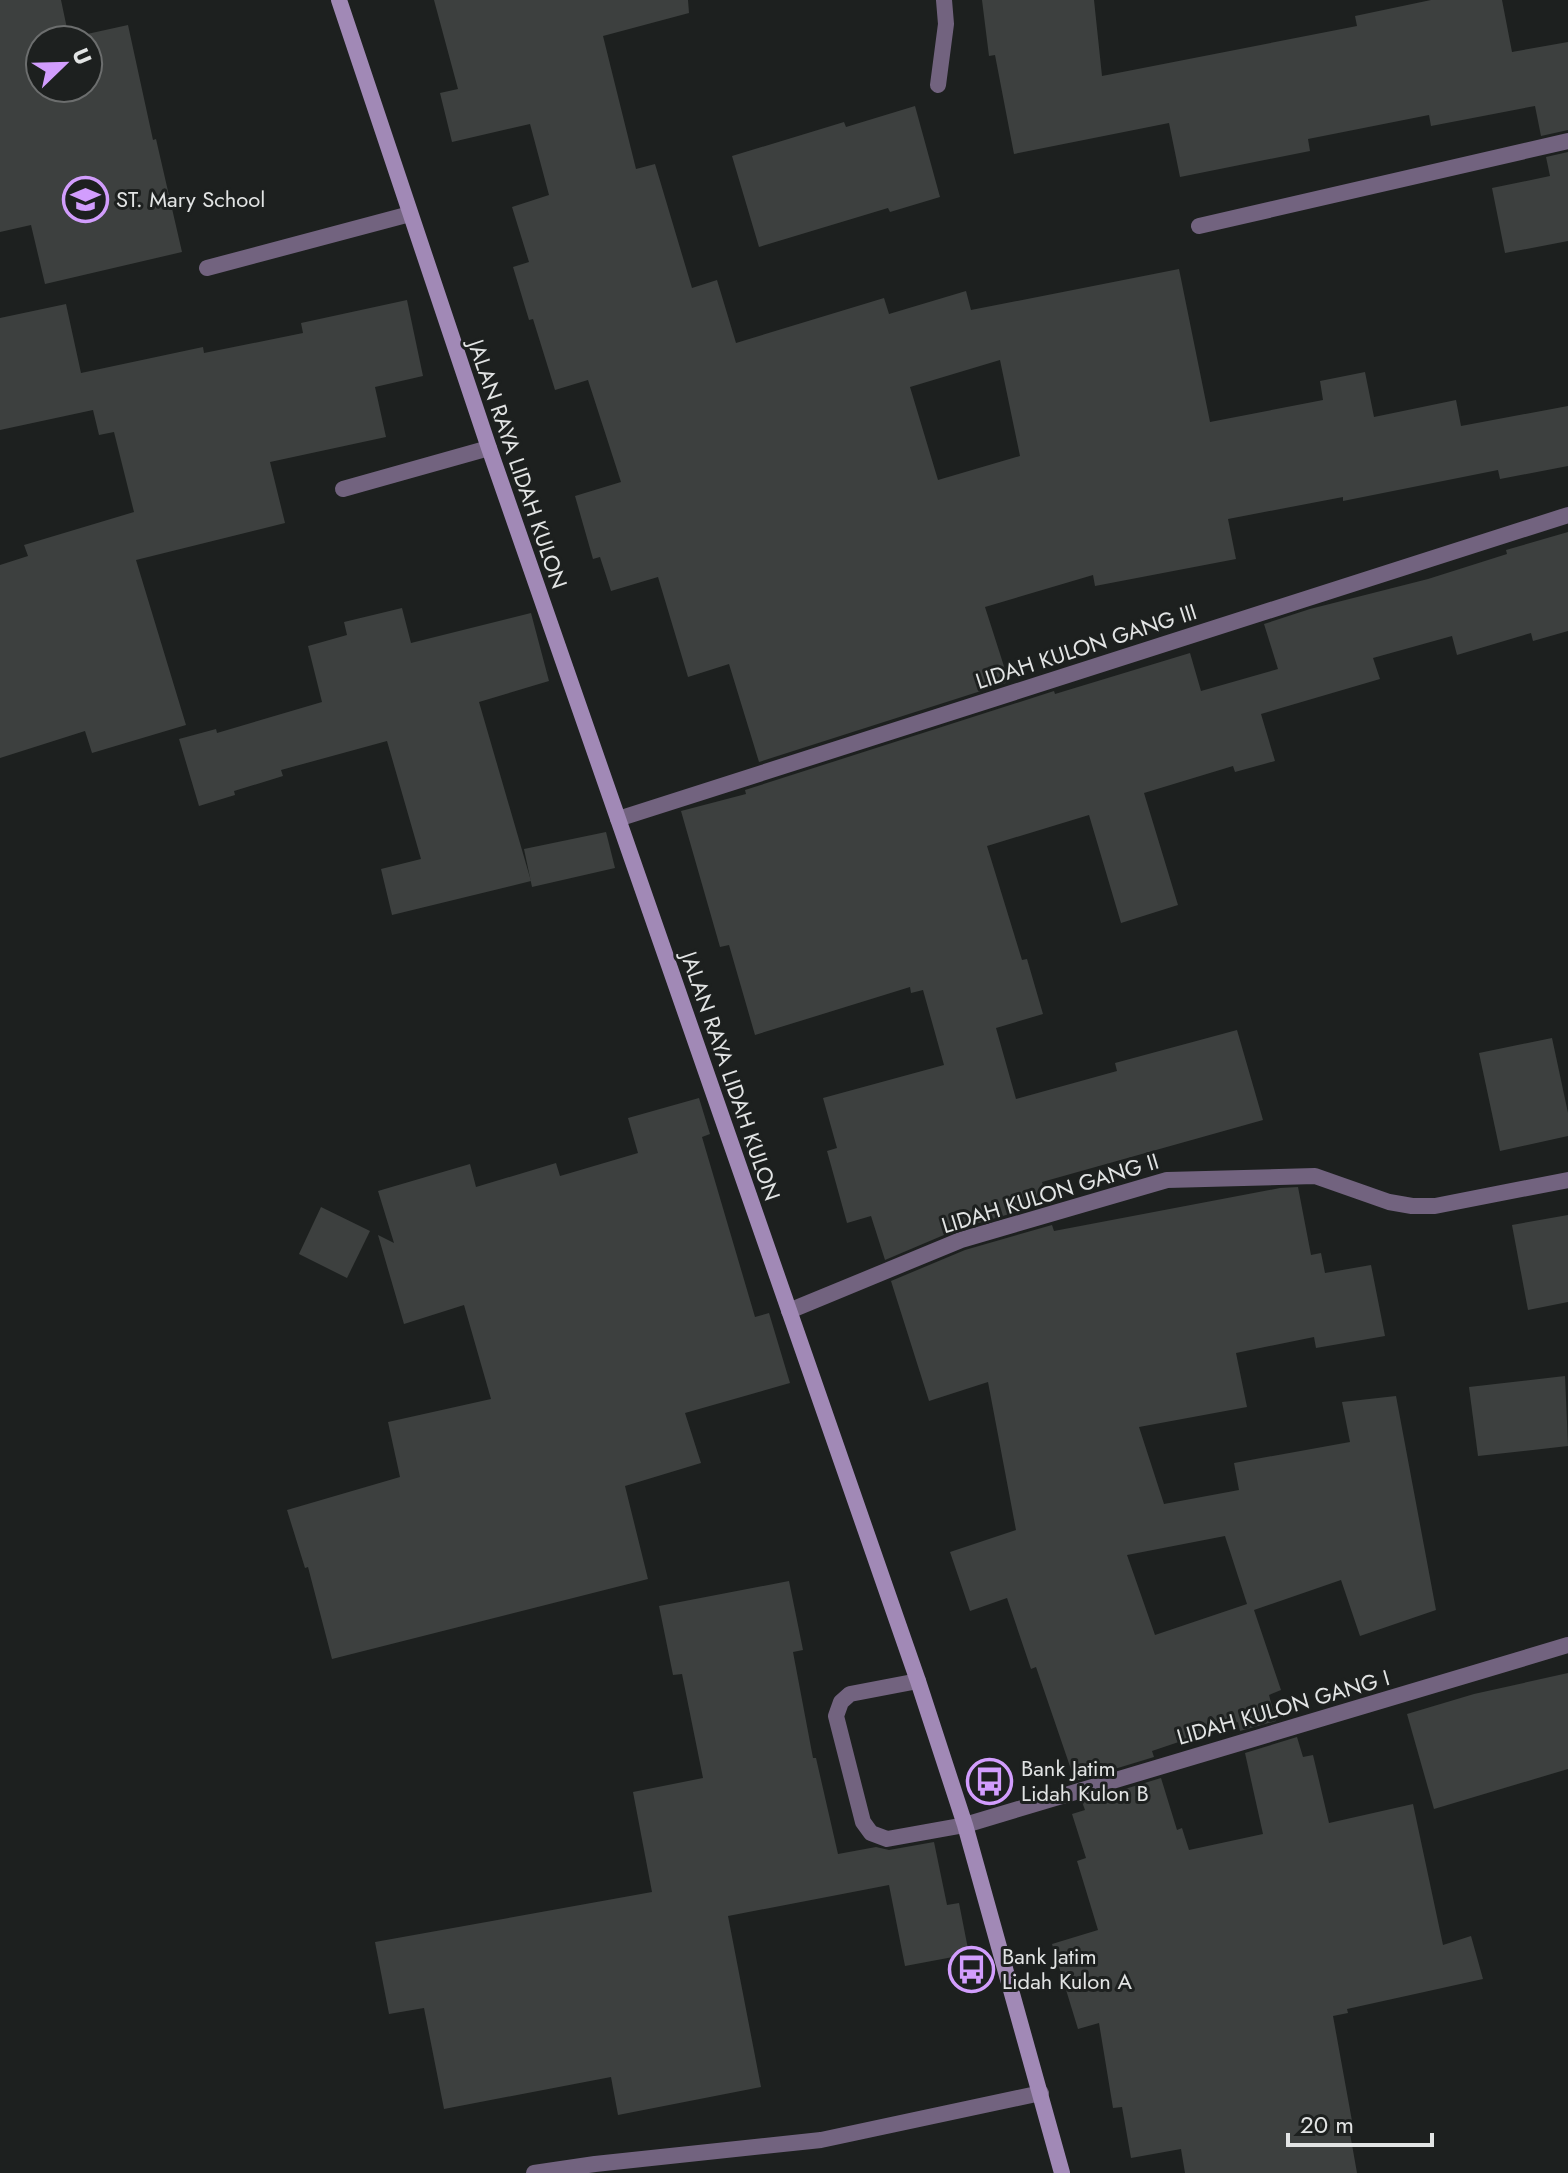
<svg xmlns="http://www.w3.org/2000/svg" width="1568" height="2173" font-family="Jost,sans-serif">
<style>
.building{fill:#3d403f;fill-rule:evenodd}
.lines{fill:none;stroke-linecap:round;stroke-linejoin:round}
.lane{stroke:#72637f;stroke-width:16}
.street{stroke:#72637f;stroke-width:16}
.secondary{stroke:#a189b6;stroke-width:16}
.labels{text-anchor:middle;stroke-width:6;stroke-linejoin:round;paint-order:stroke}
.poi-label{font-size:22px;fill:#e2e4e4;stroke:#1d201f;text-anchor:start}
.street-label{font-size:22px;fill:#e2e4e4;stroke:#1d201f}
</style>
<rect width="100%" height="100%" fill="#1d201f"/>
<g class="building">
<path d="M0,0H61L69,38L128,25L153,140L156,139L182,252L45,284L31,225L0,232ZM40,40H88V88H40Z"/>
<path d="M434,0H688L689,13L603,36L636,169L655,164L692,288L717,280L736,343L884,298L889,314L966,291L971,310L1179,269L1210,422L1323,400L1320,381L1365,372L1374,417L1456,400L1461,426L1568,406V466L1500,479L1498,470L1343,501V497L1228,519L1236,559L1095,586L1093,575L985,607L1009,682L759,762L729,664L688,677L658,577L611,591L600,557L593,559L575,496L621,482L588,380L555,390L533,319L529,320L513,267L529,262L512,207L549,195L530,124L452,142L440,93L458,89ZM1000,360L1020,456L938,480L910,387Z"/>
<path d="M982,0H1094L1102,76L1357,26L1355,16L1431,0H1502L1512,52L1568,42V130L1541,136L1535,106L1431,126L1429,115L1308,139L1310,151L1180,177L1169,123L1014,154L995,55L989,56Z"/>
<path d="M915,106L940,197L890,212L888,208L759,247L732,156L844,122L846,127Z"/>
<path d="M1568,152V241L1505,253L1492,188L1550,176L1546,157Z"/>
<path d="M407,300L423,376L375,387L386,437L270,462L285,523L136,560L186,725L92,753L85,731L0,758V565L28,556L24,545L134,512L114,432L99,435L93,410L0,430V318L66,304L81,373L203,347L204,353L303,333L301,323Z"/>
<path d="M1568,532V631L1533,641L1531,633L1457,655L1452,636L1373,658L1380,679L1261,714L1275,761L1235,772L1233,766L1144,793L1178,905L1121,923L1089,815L987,846L1022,960L1027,959L1043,1014L996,1028L1016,1099L1117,1071L1115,1063L1237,1030L1263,1120L1042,1182L1047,1203L958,1229L885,1260L871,1216L847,1223L827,1151L837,1148L823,1098L944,1065L923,990L911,993L910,987L755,1035L729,945L720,947L681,811L746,794L745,790L1054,691L1055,694L1190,653L1201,691L1278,669L1264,624L1310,609L1428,579L1507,554L1506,550Z"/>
<path d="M402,608L411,643L531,613L549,681L479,702L531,881L392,915L381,869L421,859L387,741L281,770L283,776L234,791L235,795L199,806L179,739L216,729L217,733L322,702L308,646L347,635L344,622Z"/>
<path d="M606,832L615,868L532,887L524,849Z"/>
<path d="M1552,1038L1568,1113V1136L1500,1151L1479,1053Z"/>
<path d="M699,1098L710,1134L702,1137L755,1317L769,1313L790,1383L685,1413L701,1463L625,1486L648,1579L332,1659L308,1567L305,1568L287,1510L400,1477L388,1422L491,1399L464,1305L404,1324L378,1235L394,1243L378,1191L470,1164L476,1187L556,1163L560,1176L638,1153L628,1118Z"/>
<path d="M1298,1187L1311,1255L1321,1253L1325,1273L1371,1265L1385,1336L1316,1348L1314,1337L1236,1353L1247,1407L1139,1427L1164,1504L1239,1490L1234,1463L1350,1442L1342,1402L1396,1396L1436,1610L1360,1636L1341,1580L1254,1610L1281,1690L1269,1695L1276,1721L1240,1731L1238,1722L1152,1751L1154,1757L1075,1781L1036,1667L1031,1669L1007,1598L970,1611L950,1552L1016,1530L988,1382L929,1401L891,1281L965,1250L1052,1225L1054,1231L1280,1188ZM1225,1536L1247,1604L1155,1635L1127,1555Z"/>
<path d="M321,1207L370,1231L347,1278L299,1254Z"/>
<path d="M1568,1215V1302L1528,1310L1512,1225Z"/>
<path d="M1565,1376L1568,1446L1478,1456L1469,1387Z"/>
<path d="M789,1581L803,1650L793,1652L813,1758H816L838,1854L876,1847L889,1850L934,1842L947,1905L959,1903L969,1954L905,1966L889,1885L728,1916L761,2087L618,2115L611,2077L444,2109L424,2008L389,2014L375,1942L652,1892L633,1792L703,1778L682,1674L673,1675L659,1606Z"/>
<path d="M1568,1673V1769L1434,1809L1407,1714L1474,1694Z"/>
<path d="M1297,1737L1303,1757L1313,1755L1329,1823L1413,1804L1443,1945L1471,1936L1483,1979L1347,2009L1348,2013L1333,2016L1352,2121L1348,2122L1357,2173H1185L1181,2149L1131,2158L1122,2107L1113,2108L1099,2023L1078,2029L1052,1944L1098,1930L1077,1861L1086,1858L1072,1814L1085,1810L1082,1802L1161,1778L1177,1830L1182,1828L1189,1850L1263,1834L1245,1753Z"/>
</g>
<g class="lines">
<g class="lane">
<path d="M207,268L410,214"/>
<path d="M343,489L489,448"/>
<path d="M918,1681L850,1694L841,1702L836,1716L863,1822L871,1833L887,1839L965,1825"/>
<path d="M534,2173L595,2164L821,2140L1041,2093"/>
</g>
<g class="street">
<path d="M938,85L946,24L944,0"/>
<path d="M1199,226L1568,141"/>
<path d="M618,819L1568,515"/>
<path d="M789,1311L961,1240L1167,1180L1315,1176L1389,1202L1412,1206H1435L1568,1180"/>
<path d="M965,1825L1568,1645"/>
</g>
<path class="secondary" d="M339,0L489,448L918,1681L965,1825L1062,2173"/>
</g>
<defs>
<symbol id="school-ring" viewBox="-11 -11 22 22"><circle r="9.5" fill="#1d201f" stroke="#d29dfd" stroke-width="1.5"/><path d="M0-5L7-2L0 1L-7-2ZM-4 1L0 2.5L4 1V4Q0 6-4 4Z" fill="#d29dfd"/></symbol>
<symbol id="bus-ring" viewBox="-11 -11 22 22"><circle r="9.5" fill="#1d201f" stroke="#d29dfd" stroke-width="1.5"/><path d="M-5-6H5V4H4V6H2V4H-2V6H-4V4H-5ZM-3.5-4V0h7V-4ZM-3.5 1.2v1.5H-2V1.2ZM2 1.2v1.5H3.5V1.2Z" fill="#d29dfd"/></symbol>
</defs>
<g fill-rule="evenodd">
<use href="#school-ring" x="60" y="174" width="51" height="51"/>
<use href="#bus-ring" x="964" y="1756" width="51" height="51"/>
<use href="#bus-ring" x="946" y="1944" width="51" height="51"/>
</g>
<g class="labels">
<g class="poi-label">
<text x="116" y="207">ST. Mary School</text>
<text x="1021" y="1776">Bank Jatim<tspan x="1021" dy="25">Lidah Kulon B</tspan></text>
<text x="1002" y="1964">Bank Jatim<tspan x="1002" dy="25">Lidah Kulon A</tspan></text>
</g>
<g class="street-label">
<text transform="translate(518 464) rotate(71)" y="8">JALAN RAYA LIDAH KULON</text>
<text transform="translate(1086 646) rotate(-18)" y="8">LIDAH KULON GANG III</text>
<text transform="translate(731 1076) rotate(71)" y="8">JALAN RAYA LIDAH KULON</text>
<text transform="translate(1050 1193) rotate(-17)" y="8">LIDAH KULON GANG II</text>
<text transform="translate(1283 1707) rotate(-16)" y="8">LIDAH KULON GANG I</text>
</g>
</g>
<g transform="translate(64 64) rotate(67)"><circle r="38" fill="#1d201f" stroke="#6c6e6e" stroke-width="2"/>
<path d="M0-6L14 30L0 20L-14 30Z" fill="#d29dfd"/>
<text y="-12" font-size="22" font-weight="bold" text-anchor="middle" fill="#e2e4e4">U</text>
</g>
<path d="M1288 2133v12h144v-12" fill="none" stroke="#e2e4e4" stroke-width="4"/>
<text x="1300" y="2133" font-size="24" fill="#e2e4e4" stroke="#1d201f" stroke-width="6" paint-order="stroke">20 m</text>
</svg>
